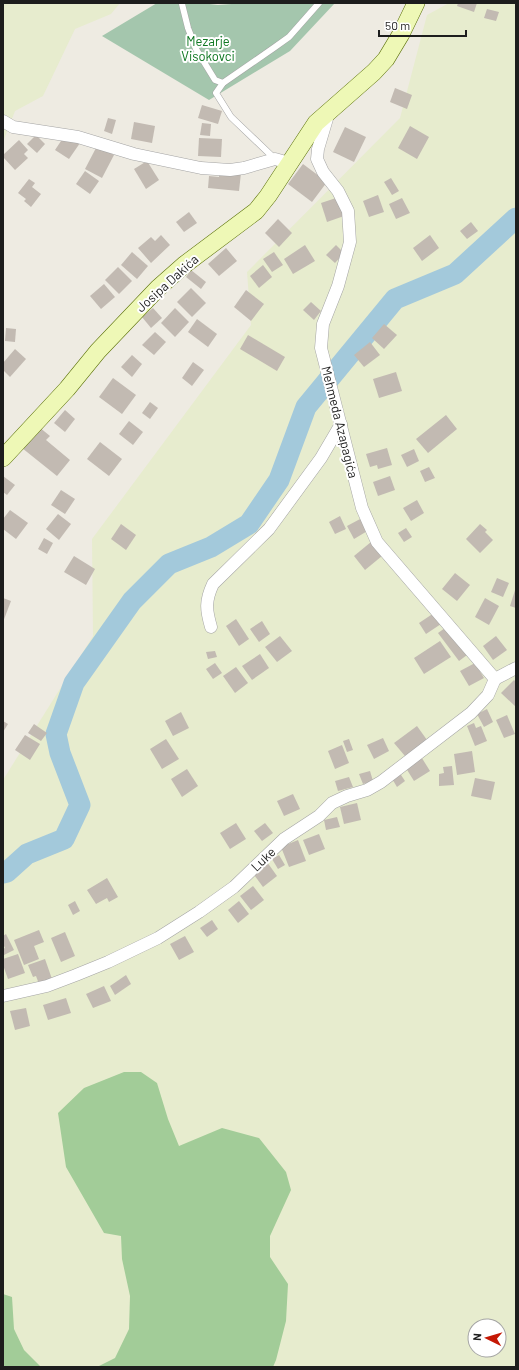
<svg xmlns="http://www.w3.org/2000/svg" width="519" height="1370" font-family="Barlow,sans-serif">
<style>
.farmland{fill:#e7ecce;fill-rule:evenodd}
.forest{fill:#a2cc98}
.cemetery{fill:#a4c6ad}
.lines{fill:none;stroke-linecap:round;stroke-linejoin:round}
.river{stroke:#a3c9db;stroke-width:21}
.building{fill:#c2bab2}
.lane-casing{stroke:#a4a4a4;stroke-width:7}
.street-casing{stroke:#a4a4a4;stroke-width:13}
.secondary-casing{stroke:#5a7007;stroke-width:18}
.lane{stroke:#fff;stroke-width:6}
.street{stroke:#fff;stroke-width:12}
.secondary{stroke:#eef8b6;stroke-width:17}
.labels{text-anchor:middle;stroke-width:4;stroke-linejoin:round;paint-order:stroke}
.park-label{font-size:13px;fill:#0e7721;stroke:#fff}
.street-label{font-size:13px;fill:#1d1d1d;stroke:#fff}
</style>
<rect width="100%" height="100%" fill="#eeebe2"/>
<g class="farmland">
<path d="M3,3H120L111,14L75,29L43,96L15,111L3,142Z"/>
<path d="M449,3H516V1367H3V780L93,636L92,539L251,325L247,272L400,118L427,15ZM475,1326H499V1350H475Z"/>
</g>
<g class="forest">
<path d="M124,1072H141L157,1083L168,1119L179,1146L222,1128L259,1138L286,1172L291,1190L270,1236V1257L288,1284L286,1321L276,1360L273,1367H97L115,1358L129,1329L130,1296L122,1259L121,1236L104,1233L66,1167L58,1113L84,1088Z"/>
<path d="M3,1294L12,1297L14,1329L24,1350L41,1367H3Z"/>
</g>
<path class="cemetery" d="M157,3H201L218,5L245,3H335L290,51L209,100L102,36Z"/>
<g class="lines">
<path class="river" d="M3,873L7,872L27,854L64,839L80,805L60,753L56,734L74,683L132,601L169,564L211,547L249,524L279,480L306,407L395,299L455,274L516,218"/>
</g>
<g class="building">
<path d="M458,3H477L474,12L457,6Z"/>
<path d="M487,9L499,12L496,21L484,18Z"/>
<path d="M395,88L412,95L407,109L390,102Z"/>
<path d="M202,105L222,111L218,124L198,118Z"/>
<path d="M108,118L116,120L112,134L104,131Z"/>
<path d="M134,122L155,126L152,143L131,139Z"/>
<path d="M202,123L211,124L210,136L200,135Z"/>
<path d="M410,126L429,137L417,159L398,148Z"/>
<path d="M345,127L366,137L354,162L333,152Z"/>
<path d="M36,135L45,144L37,153L27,144Z"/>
<path d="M63,138L80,143L69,159L55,150Z"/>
<path d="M199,138L222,139L221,157L198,156Z"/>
<path d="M19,140L28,150L24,154L28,158L15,170L3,157V155Z"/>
<path d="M97,146L114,155L102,178L85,169Z"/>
<path d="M147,161L159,180L146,189L134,169Z"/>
<path d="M303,164L327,182L312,202L288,184Z"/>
<path d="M85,171L99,181L90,194L76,184Z"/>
<path d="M219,171L241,173L239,191L208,188L209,176L219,177Z"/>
<path d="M391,178L399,191L392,195L384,182Z"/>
<path d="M29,179L35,183L32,187L41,194L31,207L24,201L26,199L18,193Z"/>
<path d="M378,195L384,212L369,217L363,201Z"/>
<path d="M339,197L344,216L327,222L321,203Z"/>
<path d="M402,198L410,213L396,219L389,204Z"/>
<path d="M189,212L197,223L184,232L176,222Z"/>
<path d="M278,219L292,233L279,247L265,233Z"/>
<path d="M471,222L478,231L467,239L460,231Z"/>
<path d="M161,235L170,245L151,263L138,248L151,237L155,241Z"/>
<path d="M430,235L439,248L422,261L413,248Z"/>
<path d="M305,245L315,261L293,274L284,259Z"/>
<path d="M336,245L344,253L335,263L326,255Z"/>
<path d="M226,248L237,261L219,276L208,264Z"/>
<path d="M132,252L148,266L137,279L121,265Z"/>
<path d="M274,252L283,265L272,272L263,259Z"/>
<path d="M263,265L272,277L259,288L250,276Z"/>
<path d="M118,267L132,281L119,294L105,280Z"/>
<path d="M191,270L206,282L201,289L186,277Z"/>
<path d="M104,284L115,297L101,309L90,296Z"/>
<path d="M191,288L206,303L192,317L177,302Z"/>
<path d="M246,290L264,304L251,321L234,307Z"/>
<path d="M311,302L321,311L314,320L303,310Z"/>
<path d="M153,308L162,318L151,328L142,317Z"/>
<path d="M175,308L189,322L175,337L161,323Z"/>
<path d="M197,319L217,334L208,347L188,332Z"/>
<path d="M384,324L397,335L384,349L372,338Z"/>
<path d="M6,328L16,329L15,342L5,341Z"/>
<path d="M155,332L166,342L154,355L142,345Z"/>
<path d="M248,335L285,357L277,371L240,349Z"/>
<path d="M370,342L380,355L364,367L354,355Z"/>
<path d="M15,349L26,359L10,377L3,370V363Z"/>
<path d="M132,355L142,364L132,377L121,367Z"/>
<path d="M193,362L204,370L192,386L182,378Z"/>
<path d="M396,372L402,391L379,398L373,379Z"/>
<path d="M113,378L136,395L122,414L99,397Z"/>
<path d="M150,402L158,408L150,419L142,413Z"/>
<path d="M65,410L75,419L65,432L54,423Z"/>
<path d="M446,415L457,429L428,453L416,439Z"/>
<path d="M129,421L143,432L133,445L119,434Z"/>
<path d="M39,427L50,436L46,440L70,460L57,476L22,448Z"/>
<path d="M100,442L122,459L109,476L87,459Z"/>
<path d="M387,448L392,465L378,469L377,465L370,467L366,454Z"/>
<path d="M414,449L419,461L407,467L401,455Z"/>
<path d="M429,467L435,478L425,482L420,471Z"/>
<path d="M3,476L15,485L7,495L3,492Z"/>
<path d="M390,476L395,490L378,496L373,482Z"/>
<path d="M61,490L75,499L65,514L51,505Z"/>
<path d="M417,500L424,513L411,521L403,508Z"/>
<path d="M10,510L28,523L16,539L3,529V519Z"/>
<path d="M58,514L71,524L59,540L46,529Z"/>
<path d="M340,516L346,529L335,534L329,522Z"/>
<path d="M362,518L369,530L354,539L347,526Z"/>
<path d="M121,524L136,535L126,550L111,539Z"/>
<path d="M480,524L487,530L485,532L493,540L480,553L466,539Z"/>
<path d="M406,528L412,537L404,542L398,533Z"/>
<path d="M44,538L53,543L47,554L38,549Z"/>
<path d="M371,542L382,556L365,570L354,556Z"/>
<path d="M74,556L95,569L86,585L64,572Z"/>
<path d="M455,573L470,585L457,601L442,589Z"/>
<path d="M497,578L509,583L503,597L491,592Z"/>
<path d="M516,587V608L510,606Z"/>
<path d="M3,598L11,601L3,622Z"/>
<path d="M485,598L499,606L489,625L475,617Z"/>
<path d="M434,613L441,624L426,634L419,623Z"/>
<path d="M236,619L249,639L239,646L226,626Z"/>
<path d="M262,621L270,634L259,642L250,629Z"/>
<path d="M445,628L467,655L459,661L438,633Z"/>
<path d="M280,636L292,651L277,662L265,647Z"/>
<path d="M496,636L507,650L493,660L483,646Z"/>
<path d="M440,641L451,657L424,674L414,658Z"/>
<path d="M215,651L217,657L208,659L206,652Z"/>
<path d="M260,654L269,668L252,680L242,666Z"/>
<path d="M215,663L222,673L213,679L206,669Z"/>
<path d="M475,663L484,678L469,686L460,671Z"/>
<path d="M236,667L248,683L235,693L223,676Z"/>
<path d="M514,680L516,682V707L501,693Z"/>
<path d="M487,709L493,722L484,727L477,714Z"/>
<path d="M181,712L189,728L173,736L165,721Z"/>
<path d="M507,715L515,734L504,738L496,720Z"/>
<path d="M3,721L8,724L3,732Z"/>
<path d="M474,723L476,728L481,726L487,741L475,746L467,726Z"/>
<path d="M34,724L47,733L41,741L28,733Z"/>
<path d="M417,726L427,740L405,756L394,743Z"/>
<path d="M25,735L40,744L30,760L15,750Z"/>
<path d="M383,738L389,751L374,759L367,745Z"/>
<path d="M166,739L179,759L162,769L150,749Z"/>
<path d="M349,739L353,750L347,752L343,741Z"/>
<path d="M342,745L349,763L335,769L328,751Z"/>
<path d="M472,751L475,772L457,775L454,754Z"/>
<path d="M420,755L430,771L414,781L404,765Z"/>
<path d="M452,766L454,785L439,786V774L444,773L443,767Z"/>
<path d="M187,769L198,786L182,797L171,779Z"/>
<path d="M370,771L373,781L363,784L359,774Z"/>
<path d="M399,772L405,781L397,787L391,777Z"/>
<path d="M349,777L353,787L338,791L335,781Z"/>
<path d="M475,778L495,782L491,800L471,796Z"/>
<path d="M293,794L300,809L284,816L277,801Z"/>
<path d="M357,803L361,820L344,824L340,807Z"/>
<path d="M337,817L340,827L326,830L324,820Z"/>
<path d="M236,823L246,839L230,849L220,833Z"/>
<path d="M265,823L273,833L262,841L254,831Z"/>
<path d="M319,834L325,849L309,855L303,840Z"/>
<path d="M298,840L306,861L289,867L281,847Z"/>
<path d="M279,855L285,865L278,869L272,859Z"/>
<path d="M267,862L277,876L263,887L252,872Z"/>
<path d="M107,878L118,897L109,902L107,898L96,904L87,890Z"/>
<path d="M253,886L264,900L251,910L240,896Z"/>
<path d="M75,901L80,911L73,915L68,905Z"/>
<path d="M239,901L249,914L238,923L228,910Z"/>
<path d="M212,920L218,929L207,937L200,928Z"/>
<path d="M39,930L44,942L34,946L39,959L24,965L14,940Z"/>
<path d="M65,932L75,956L61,962L51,938Z"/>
<path d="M6,934L14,950L4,955L3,949L5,948L3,944V936Z"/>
<path d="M185,936L194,952L179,960L170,944Z"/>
<path d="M18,954L25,973L8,979L3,965V959Z"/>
<path d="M45,959L52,979L39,984L36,976L33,977L28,965Z"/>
<path d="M126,975L131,984L115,995L110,986Z"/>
<path d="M104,986L111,1001L93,1008L86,994Z"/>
<path d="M66,998L71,1013L48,1020L43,1005Z"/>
<path d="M26,1008L30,1026L15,1030L10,1011Z"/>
</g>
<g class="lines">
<defs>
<g id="lane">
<path d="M182,4L188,28L196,49L215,80L223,83"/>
<path d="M275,159L231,117L216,93L223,83L275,47L289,37L319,3"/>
</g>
<g id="street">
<path d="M329,112L318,149L317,159L323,172L338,191L348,211L350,242L338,286L323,324L321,348L362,508L377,542L495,679"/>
<path d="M3,121L13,127L78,137L134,154L201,168L230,170L244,168L275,159L289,163"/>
<path d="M211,627C206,610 205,601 213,584L269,529L321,458L341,424"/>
<path d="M495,679L516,668"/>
<path d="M3,996L47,986L76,975L108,962L158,938L199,912L234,887L284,839L319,816L332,803L347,796L367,790L381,782L471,713L488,695L495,679"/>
</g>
<path id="secondary" d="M3,458L67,389L98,351L158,288L184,265L256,211L268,196L316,123L374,72L386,59L401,34L416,3"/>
</defs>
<use href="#lane" class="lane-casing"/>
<use href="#street" class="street-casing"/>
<use href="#secondary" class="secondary-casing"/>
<use href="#lane" class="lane"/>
<use href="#street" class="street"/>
<use href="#secondary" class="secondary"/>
</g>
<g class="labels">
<g class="park-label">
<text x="208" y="46">Mezarje<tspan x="208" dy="15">Visokovci</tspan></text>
</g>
<g class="street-label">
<text transform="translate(167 283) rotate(-42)" y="5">Josipa Dakića</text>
<text transform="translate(340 422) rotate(76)" y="5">Mehmeda Azapagića</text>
<text transform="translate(263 859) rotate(-44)" y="5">Luke</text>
</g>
</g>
<rect width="519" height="1370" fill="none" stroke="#1d1d1d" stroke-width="8"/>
<g transform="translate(487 1338) rotate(275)"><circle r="19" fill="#ffffff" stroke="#a5a5a5"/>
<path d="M0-3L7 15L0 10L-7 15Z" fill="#c51805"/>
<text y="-6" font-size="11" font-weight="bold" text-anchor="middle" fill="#1d1d1d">N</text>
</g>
<path d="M379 30v6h87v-6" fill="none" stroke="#1d1d1d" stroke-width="2"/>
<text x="385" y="30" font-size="12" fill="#1d1d1d" stroke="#ffffff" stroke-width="3" paint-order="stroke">50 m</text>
</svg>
